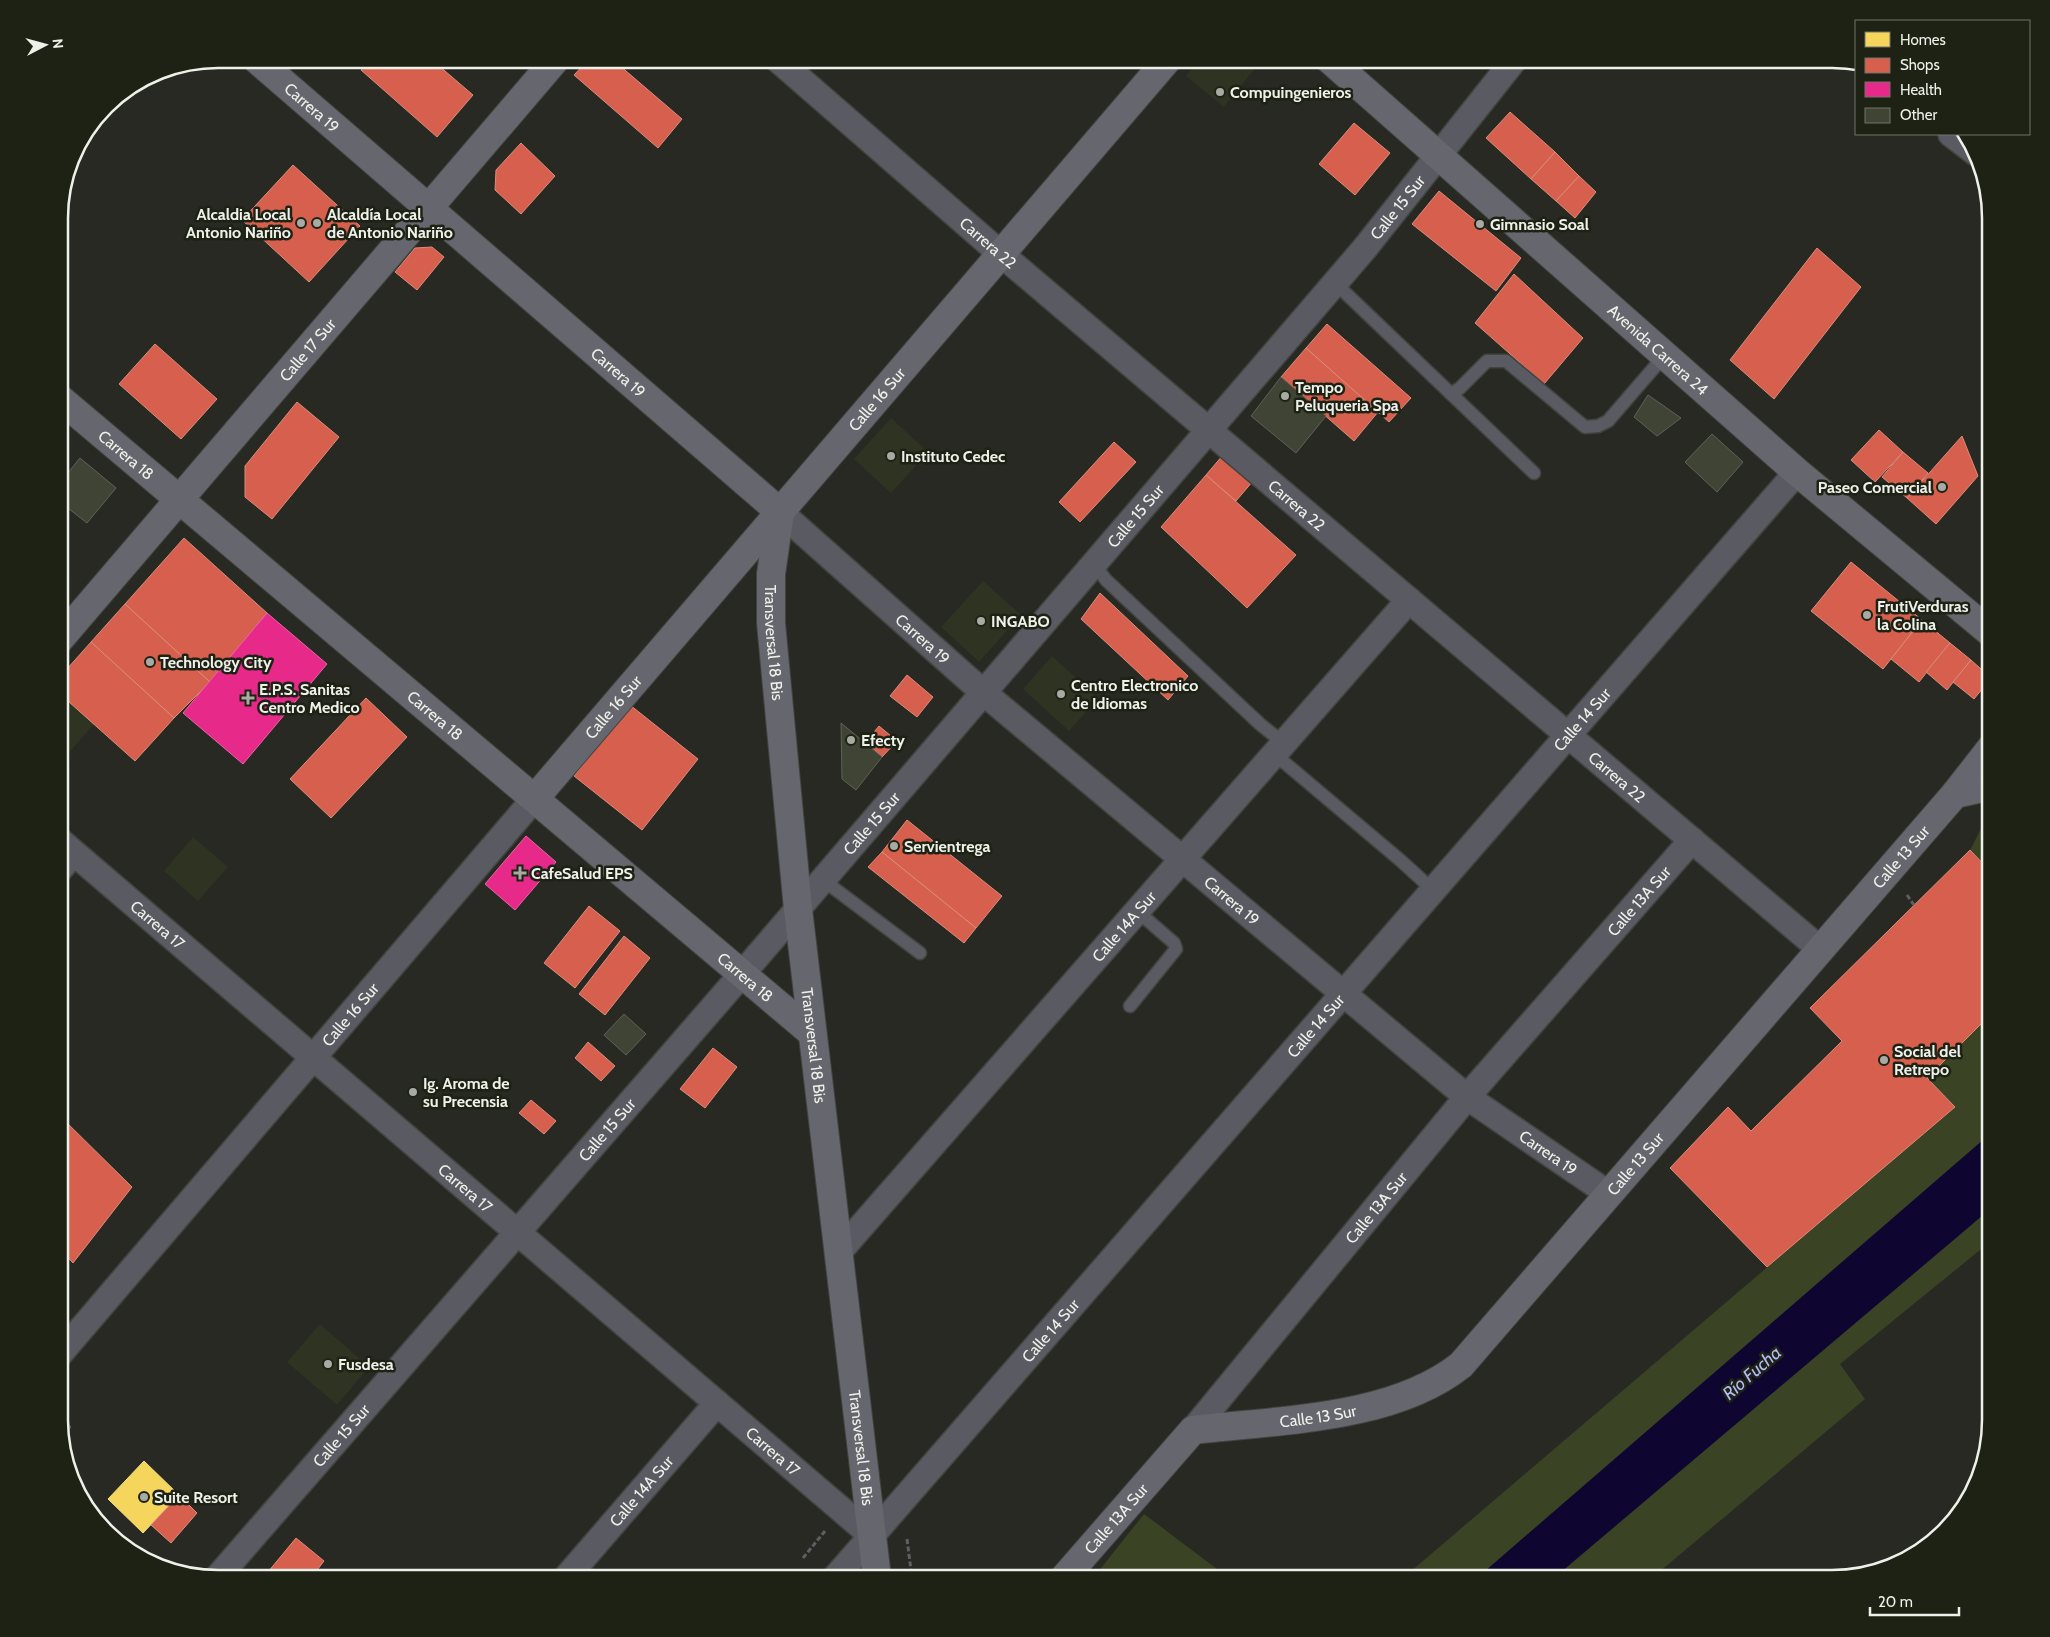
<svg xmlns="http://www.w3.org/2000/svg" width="2050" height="1637" font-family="Cabin,sans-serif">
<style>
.built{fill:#2e3322}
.green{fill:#3a4324}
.water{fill:#0e0631}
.homes{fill:#f6d55c;stroke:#f4dd86}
.shops{fill:#d6604d;stroke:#dd8c7c}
.health{fill:#e7298a;stroke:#e965a6}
.building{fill:#404435;stroke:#5f615b}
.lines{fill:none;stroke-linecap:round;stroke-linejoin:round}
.lane-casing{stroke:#42443f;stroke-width:15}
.street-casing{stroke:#42443f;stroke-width:28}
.secondary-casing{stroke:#42443f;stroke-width:30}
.path{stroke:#5e5f62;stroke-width:3;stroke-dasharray:5 2.5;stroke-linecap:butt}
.lane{stroke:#5a5b62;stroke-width:12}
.street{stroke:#5a5b62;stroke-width:25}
.secondary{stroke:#65666e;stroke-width:28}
.poi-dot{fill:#a8aba3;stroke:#1e2215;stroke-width:2}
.labels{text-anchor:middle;stroke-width:5;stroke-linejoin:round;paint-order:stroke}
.poi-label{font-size:16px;font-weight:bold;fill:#eef1e9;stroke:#1e2215;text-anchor:start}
.street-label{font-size:16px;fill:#eef1e9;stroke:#1e2215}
.water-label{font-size:18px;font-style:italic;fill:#b5bafc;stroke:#1e2215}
.rim{fill:none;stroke:#eef1e9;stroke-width:2.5}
</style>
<rect width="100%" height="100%" fill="#272922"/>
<g class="built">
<path d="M1200,59H1254L1259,63L1224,107L1186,76Z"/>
<path d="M891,418L928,452L891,493L854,459Z"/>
<path d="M983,581L1021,615L979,662L941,627Z"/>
<path d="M1052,656L1098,698L1069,731L1023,689Z"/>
<path d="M59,693L94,724L59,764Z"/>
<path d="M193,837L228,867L198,901L164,871Z"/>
<path d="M320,1324L369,1367L337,1405L287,1362Z"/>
</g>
<g class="green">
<path d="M1991,818V872L1970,850L1985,821Z"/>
<path d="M1991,1014V1241L1840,1364L1865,1399L1652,1578H1403L1955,1107L1927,1078Z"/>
<path d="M1144,1514L1229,1578H1093Z"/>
</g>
<path class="water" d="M1991,1133V1208L1969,1227L1554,1578H1477Z"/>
<path class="homes" d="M144,1461L179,1495L143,1533L108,1499Z"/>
<g class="shops">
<path d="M371,59H431L473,95L437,137L361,70Z"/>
<path d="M589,59H612L682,119L658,148L574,75Z"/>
<path d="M1510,112L1555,152L1531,179L1486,138Z"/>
<path d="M1354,123L1390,153L1355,195L1319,164Z"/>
<path d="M521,143L555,176L521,214L495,190L496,170Z"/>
<path d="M1555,152L1579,176L1556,201L1531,179Z"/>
<path d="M293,165L360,226L309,282L242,220Z"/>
<path d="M1579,176L1596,192L1575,218L1556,201Z"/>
<path d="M1439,191L1521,258L1496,291L1412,224Z"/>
<path d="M432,247L444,257L417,290L395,272L415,248Z"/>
<path d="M1817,248L1861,287L1774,399L1730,360Z"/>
<path d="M1514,274L1583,338L1544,384L1475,323Z"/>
<path d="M1327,324L1411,398L1389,422L1306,348Z"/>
<path d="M155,344L217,399L181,439L119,384Z"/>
<path d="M1306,348L1378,412L1354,441L1281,377Z"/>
<path d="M297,402L339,437L272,519L245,497V466Z"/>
<path d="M1879,430L1903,452L1875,482L1851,460Z"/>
<path d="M1962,436L1978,476L1936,524L1907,498Z"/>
<path d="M1114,442L1136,462L1080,522L1059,502Z"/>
<path d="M1903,452L1928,473L1907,498L1882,477Z"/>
<path d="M1223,455L1253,481L1236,501L1206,475Z"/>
<path d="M1206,475L1296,555L1247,608L1161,527Z"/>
<path d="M184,538L267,613L210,682L125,604Z"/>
<path d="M1851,562L1922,620L1883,669L1811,611Z"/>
<path d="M1100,593L1188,676L1168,700L1081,619Z"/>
<path d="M125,604L210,682L174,718L91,642Z"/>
<path d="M1922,620L1950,643L1919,682L1891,659Z"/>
<path d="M91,642L174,718L135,761L59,693V678Z"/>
<path d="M1950,643L1971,660L1947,690L1926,672Z"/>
<path d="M1971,660L1991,678L1974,699L1953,682Z"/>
<path d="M907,675L933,697L917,717L890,696Z"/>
<path d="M366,698L407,737L331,818L290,779Z"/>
<path d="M630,705L698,759L642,830L574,776Z"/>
<path d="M879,726L897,741L882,757L866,742Z"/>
<path d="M907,820L1002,896L976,928L882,852Z"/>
<path d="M1970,850L1991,872V1014L1927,1078L1955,1107L1767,1267L1670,1168L1728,1107L1751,1131L1842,1041L1810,1008Z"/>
<path d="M882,852L976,928L964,943L868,867Z"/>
<path d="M589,906L620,931L575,988L544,963Z"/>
<path d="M624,936L650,958L605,1015L579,994Z"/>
<path d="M588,1042L615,1066L601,1081L575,1058Z"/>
<path d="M713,1048L737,1067L705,1108L680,1089Z"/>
<path d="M531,1100L556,1121L544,1134L519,1113Z"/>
<path d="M59,1115L132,1187L73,1263L59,1248Z"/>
<path d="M179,1495L197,1513L171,1543L151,1525Z"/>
<path d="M296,1538L324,1561L311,1578H263Z"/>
</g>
<g class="health">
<path d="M267,613L327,664L243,764L183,713Z"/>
<path d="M526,836L556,862L515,910L485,884Z"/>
</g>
<g class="building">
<path d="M1281,377L1326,416L1296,453L1251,416Z"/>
<path d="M1648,395L1681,418L1657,436L1634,417Z"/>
<path d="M1712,434L1743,462L1717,492L1685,462Z"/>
<path d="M80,458L116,488L87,523L59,501V484Z"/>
<path d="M841,723L882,757L856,790L842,779Z"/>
<path d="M624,1014L646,1034L626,1055L604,1035Z"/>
<path d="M59,1416L71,1427L61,1438L59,1429Z"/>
</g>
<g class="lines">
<defs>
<g id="lane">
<path d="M1335,283L1534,473"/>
<path d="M1451,394L1460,388L1487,361H1506L1585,427L1598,426L1608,421L1665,355"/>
<path d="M1094,564L1106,580L1261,725L1284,743"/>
<path d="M1273,756L1285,763L1400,860L1433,890"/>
<path d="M59,880L79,857"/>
<path d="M823,880L920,953"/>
<path d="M1130,1006L1176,949L1174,943L1137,911"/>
</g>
<g id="street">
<path id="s1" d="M777,59L1001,254L1820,949"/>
<path d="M1951,134L1976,153"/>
<path id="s2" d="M780,512L984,693L1467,1097L1609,1194"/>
<path id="s3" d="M59,840L871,1535"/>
<path id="s4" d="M838,1253L1409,600"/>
<path id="s5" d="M59,1355L535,798"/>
<path id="s6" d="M1193,1430L1467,1097L1692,840"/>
<path id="s7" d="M217,1578L742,974L1365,248L1515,59"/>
<path id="s8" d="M566,1578L717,1403"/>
<path id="s9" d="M835,1578L1797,472"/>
</g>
<g id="secondary">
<path id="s10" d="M256,59L780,512L771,574V623L798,909L877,1578"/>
<path id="s11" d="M1329,59L1797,472L1991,633"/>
<path id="s12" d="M59,398L812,1033"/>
<path id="s13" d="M59,640L556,59"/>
<path d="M1955,794L1991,786"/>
<path id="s14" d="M535,798L1168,59"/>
<path id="s15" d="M1064,1578L1193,1430C1277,1420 1392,1420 1461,1365L1955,794L1991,748"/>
</g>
</defs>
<use href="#lane" class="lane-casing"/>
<use href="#street" class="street-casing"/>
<use href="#secondary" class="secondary-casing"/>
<g class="path">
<path d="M1907,895L1914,905"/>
<path d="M907,1539L912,1578"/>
<path d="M803,1558L825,1531"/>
</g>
<use href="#lane" class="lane"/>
<use href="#street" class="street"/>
<use href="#secondary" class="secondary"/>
</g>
<g class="poi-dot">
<circle cx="1220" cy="92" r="5"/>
<circle cx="301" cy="223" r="5"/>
<circle cx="317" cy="223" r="5"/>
<circle cx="1480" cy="224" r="5"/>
<circle cx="1285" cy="396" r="5"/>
<circle cx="891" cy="456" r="5"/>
<circle cx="1942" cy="487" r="5"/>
<circle cx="1867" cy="615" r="5"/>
<circle cx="981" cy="621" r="5"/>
<circle cx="150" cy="662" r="5"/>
<circle cx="1061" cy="694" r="5"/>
<path d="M245.5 690.5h5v5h5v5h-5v5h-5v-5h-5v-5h5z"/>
<circle cx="851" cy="740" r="5"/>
<circle cx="894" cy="846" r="5"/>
<path d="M517.5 865.5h5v5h5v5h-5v5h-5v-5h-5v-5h5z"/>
<circle cx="1884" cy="1060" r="5"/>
<circle cx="413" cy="1092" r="5"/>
<circle cx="328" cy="1364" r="5"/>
<circle cx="144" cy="1497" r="5"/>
</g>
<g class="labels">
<g class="poi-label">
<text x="1230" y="98">Compuingenieros</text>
<text x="291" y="220" text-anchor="end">Alcaldia Local<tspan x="291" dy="18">Antonio Nariño</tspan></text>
<text x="327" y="220">Alcaldía Local<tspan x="327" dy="18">de Antonio Nariño</tspan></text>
<text x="1490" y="230">Gimnasio Soal</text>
<text x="1295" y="393">Tempo<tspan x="1295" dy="18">Peluqueria Spa</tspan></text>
<text x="901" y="462">Instituto Cedec</text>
<text x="1932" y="493" text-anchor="end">Paseo Comercial</text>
<text x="1877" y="612">FrutiVerduras<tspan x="1877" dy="18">la Colina</tspan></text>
<text x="991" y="627">INGABO</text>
<text x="160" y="668">Technology City</text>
<text x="1071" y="691">Centro Electronico<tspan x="1071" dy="18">de Idiomas</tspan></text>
<text x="259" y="695">E.P.S. Sanitas<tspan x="259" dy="18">Centro Medico</tspan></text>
<text x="861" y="746">Efecty</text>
<text x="904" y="852">Servientrega</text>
<text x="531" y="879">CafeSalud EPS</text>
<text x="1894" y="1057">Social del<tspan x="1894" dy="18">Retrepo</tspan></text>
<text x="423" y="1089">Ig. Aroma de<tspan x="423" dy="18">su Precensia</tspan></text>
<text x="338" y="1370">Fusdesa</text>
<text x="154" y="1503">Suite Resort</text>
</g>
<g class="street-label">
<text dy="6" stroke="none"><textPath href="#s10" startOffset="74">Carrera 19</textPath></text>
<text dy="6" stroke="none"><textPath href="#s7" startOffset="1809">Calle 15 Sur</textPath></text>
<text dy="6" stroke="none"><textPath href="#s1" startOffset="280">Carrera 22</textPath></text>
<text dy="6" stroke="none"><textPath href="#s11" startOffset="439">Avenida Carrera 24</textPath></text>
<text dy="6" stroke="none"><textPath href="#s13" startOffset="382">Calle 17 Sur</textPath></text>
<text dy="6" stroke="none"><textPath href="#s10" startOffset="479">Carrera 19</textPath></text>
<text dy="6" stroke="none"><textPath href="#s14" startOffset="525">Calle 16 Sur</textPath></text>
<text dy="6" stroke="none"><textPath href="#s12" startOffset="88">Carrera 18</textPath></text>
<text dy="6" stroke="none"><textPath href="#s1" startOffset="685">Carrera 22</textPath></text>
<text dy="6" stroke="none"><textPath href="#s7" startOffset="1404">Calle 15 Sur</textPath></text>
<text dy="6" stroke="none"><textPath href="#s2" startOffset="191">Carrera 19</textPath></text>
<text dy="6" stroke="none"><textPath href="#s10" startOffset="824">Transversal 18 Bis</textPath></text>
<text dy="6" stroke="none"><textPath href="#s14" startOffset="120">Calle 16 Sur</textPath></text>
<text dy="6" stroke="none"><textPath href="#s12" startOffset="492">Carrera 18</textPath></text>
<text dy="6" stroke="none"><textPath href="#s9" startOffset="1138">Calle 14 Sur</textPath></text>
<text dy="6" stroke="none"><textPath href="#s1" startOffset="1105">Carrera 22</textPath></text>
<text dy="6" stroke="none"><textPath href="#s7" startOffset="999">Calle 15 Sur</textPath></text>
<text dy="6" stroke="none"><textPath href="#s15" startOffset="1148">Calle 13 Sur</textPath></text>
<text dy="6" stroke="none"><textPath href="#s2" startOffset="596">Carrera 19</textPath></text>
<text dy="6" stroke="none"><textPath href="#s6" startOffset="692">Calle 13A Sur</textPath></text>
<text dy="6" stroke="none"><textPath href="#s3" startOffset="130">Carrera 17</textPath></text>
<text dy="6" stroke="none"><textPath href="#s4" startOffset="434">Calle 14A Sur</textPath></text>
<text dy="6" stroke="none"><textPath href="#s12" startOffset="898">Carrera 18</textPath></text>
<text dy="6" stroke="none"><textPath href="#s5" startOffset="448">Calle 16 Sur</textPath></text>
<text dy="6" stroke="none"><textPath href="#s9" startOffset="732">Calle 14 Sur</textPath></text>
<text dy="6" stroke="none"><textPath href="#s10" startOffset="1229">Transversal 18 Bis</textPath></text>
<text dy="6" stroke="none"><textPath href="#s7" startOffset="594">Calle 15 Sur</textPath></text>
<text dy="6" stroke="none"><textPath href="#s2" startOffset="1001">Carrera 19</textPath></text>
<text dy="6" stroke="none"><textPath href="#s15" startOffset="742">Calle 13 Sur</textPath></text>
<text dy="6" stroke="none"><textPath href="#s3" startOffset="535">Carrera 17</textPath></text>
<text dy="6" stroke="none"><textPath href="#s6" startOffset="288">Calle 13A Sur</textPath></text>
<text dy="6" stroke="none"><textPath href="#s9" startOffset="328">Calle 14 Sur</textPath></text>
<text dy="6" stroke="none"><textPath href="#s15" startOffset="322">Calle 13 Sur</textPath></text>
<text dy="6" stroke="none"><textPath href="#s7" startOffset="189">Calle 15 Sur</textPath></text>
<text dy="6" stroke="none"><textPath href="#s10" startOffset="1634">Transversal 18 Bis</textPath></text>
<text dy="6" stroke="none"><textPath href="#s3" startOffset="940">Carrera 17</textPath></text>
<text dy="6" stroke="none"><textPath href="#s8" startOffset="115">Calle 14A Sur</textPath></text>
<text dy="6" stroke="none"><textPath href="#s15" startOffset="79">Calle 13A Sur</textPath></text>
</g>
<g class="water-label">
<text transform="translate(1752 1373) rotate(-41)" y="6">Río Fucha</text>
</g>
</g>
<path d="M0 0H2050V1637H0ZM218 68H1832A150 150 0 0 1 1982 218V1420A150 150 0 0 1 1832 1570H218A150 150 0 0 1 68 1420V218A150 150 0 0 1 218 68Z" fill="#1e2215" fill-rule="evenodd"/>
<path class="rim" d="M218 68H1832A150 150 0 0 1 1982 218V1420A150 150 0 0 1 1832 1570H218A150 150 0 0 1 68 1420V218A150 150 0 0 1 218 68Z"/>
<rect x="1855" y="20" width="175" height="115" fill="#1e2215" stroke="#71756a"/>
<rect x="1865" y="32" width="25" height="15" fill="#f6d55c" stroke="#71756a"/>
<text x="1900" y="45" font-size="15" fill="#eef1e9">Homes</text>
<rect x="1865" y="58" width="25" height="15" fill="#d6604d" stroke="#71756a"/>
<text x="1900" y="70" font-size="15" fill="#eef1e9">Shops</text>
<rect x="1865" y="82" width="25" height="15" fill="#e7298a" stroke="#71756a"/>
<text x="1900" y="95" font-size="15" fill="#eef1e9">Health</text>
<rect x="1865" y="108" width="25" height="15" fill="#404435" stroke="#71756a"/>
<text x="1900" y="120" font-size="15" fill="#eef1e9">Other</text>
<g transform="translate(45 45) rotate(84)" stroke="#1e2215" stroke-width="4" paint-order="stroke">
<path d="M0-4L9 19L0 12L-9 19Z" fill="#eef1e9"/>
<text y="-8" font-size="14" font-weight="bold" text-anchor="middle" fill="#eef1e9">N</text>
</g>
<path d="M1870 1607v8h89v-8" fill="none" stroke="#eef1e9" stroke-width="2.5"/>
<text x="1878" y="1607" font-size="15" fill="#eef1e9" stroke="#1e2215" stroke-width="4" paint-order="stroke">20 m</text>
</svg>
